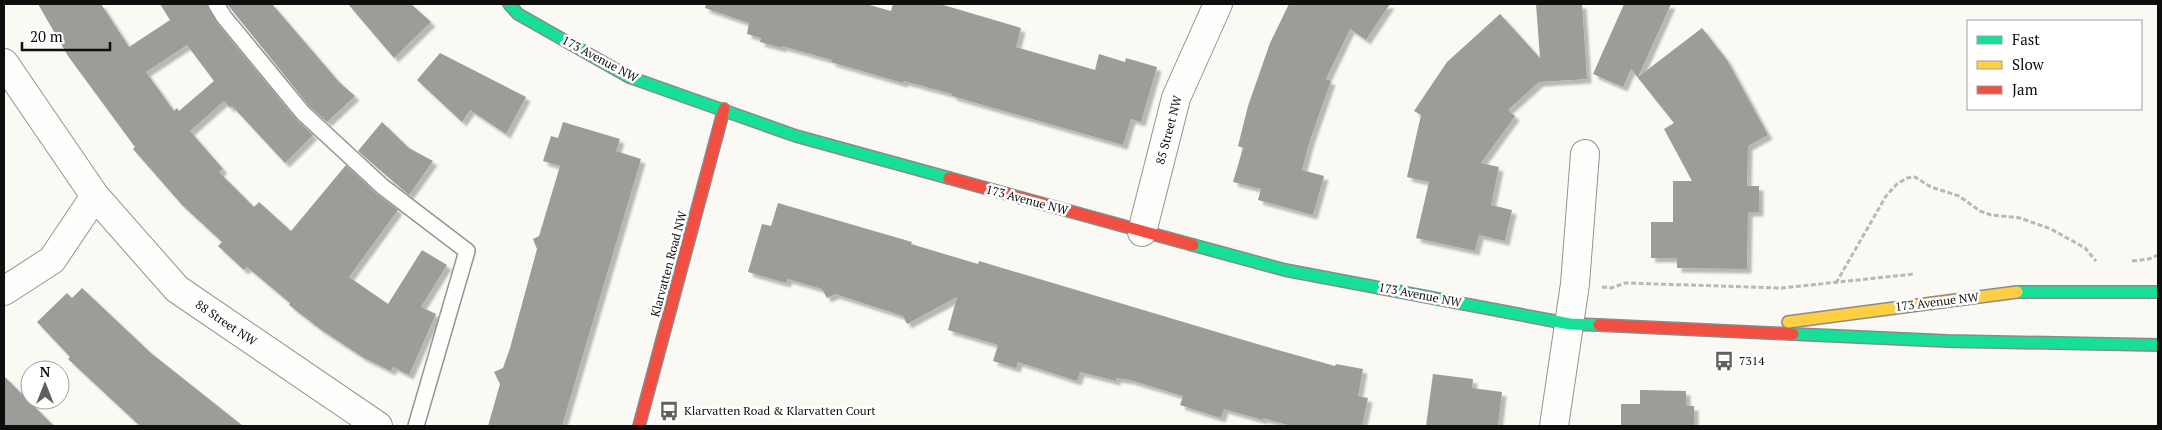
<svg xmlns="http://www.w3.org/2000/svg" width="2162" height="430" font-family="'PT Serif',serif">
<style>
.building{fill:#9e9c99;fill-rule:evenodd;filter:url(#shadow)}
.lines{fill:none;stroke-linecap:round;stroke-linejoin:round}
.lane-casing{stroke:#949492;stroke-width:18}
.street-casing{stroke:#949492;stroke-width:30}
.fast-casing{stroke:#8b8a88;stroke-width:14}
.slow-casing{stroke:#8b8a88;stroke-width:14}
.jam-casing{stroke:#8b8a88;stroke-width:14}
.path{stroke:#b8b8b7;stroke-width:3;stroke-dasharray:5 2.5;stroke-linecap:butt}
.lane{stroke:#fefefd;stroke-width:15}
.street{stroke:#fefefd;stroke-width:28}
.fast{stroke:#16e098;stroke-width:11}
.slow{stroke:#ffcf43;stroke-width:11}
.jam{stroke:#f24e42;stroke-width:11}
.labels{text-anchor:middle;stroke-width:5;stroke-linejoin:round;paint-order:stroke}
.street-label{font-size:12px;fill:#0e0e0e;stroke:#fff}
.poi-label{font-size:12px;fill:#0e0e0e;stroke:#fff;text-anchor:start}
</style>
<defs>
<filter id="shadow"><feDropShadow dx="4.5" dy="4.5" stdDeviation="1" flood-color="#0004"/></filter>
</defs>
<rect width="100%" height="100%" fill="#faf9f4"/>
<g class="building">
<path d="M38,4H101L129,47L170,20L160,4H207L217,23L296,119L313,135L285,163L232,106L230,108L224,101L190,131L223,169L219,172L254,207L259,202L291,231L346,165L377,194L398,210L349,277L388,304L422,250L447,265L421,307L436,314L409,375L393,367L391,371L364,358L320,329L289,305L290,303L247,267L244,270L218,246L222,242L182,205L133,149L135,147L68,56ZM187,45L214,81L179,111L177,108L174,111L146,72Z"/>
<path d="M227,4H272L339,82L355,96L327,122L310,107Z"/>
<path d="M348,4H411L431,22L394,58Z"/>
<path d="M706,4H866L891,11L893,4H940L1021,28L1016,47L1095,70L1099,54L1125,62L1126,58L1157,67L1141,122L1131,119L1123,145L952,96V94L904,81L903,83L831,62L832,60L782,46V48L760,42L761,38L747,34L749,23L705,8Z"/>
<path d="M1289,4H1390L1366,40L1350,29L1326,79L1331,81L1310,140L1302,170L1324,176L1313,215L1258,200L1261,189L1233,182L1243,148L1238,146L1248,106L1270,43Z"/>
<path d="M1536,4H1582L1587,79L1539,82L1508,110L1515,116L1481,163L1499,167L1491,205L1512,210L1505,241L1479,235L1475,251L1416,238L1429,182L1407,177L1421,115L1414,111L1447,62L1500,14L1540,58Z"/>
<path d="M1624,4H1671L1638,77L1702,28L1727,60L1768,135L1748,146L1747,186H1759V212H1748L1747,269L1677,268V258H1651V222H1673V181H1692L1664,129L1674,123L1631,69L1623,87L1593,74Z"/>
<path d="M440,53L526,97L506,134L470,110L462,122L417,80Z"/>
<path d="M382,122L409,148L433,161L409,195L358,151Z"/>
<path d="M563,122L620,139L616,151L641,159L562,426H488L500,384L494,372L503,368L510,348L537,249L533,239L539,236L560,166L543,161L551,136L558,138Z"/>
<path d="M778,203L881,233L912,242L911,244L978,264L979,261L1257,344L1335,366L1336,364L1363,369L1358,396L1368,398L1362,426H1291L1263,418V420L1224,409L1221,418L1180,405L1183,396L1130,380L1116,378V381L1080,372L1077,381L1018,362L1016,368L993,361L998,345L948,330L957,297L907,324L903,316L835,294L827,298L822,289L788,279L786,283L748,272L762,224L771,226Z"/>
<path d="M82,288L151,353L243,426H140L68,359L70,357L37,322L67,293L72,298Z"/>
<path d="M1433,374L1473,379L1472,388L1502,392L1498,426H1426Z"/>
<path d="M4,376L54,426H4Z"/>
<path d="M1640,390L1686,391V406H1694V426H1621V404H1640Z"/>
</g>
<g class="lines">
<defs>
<path id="lane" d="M216,4L224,17L303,113L383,187L467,251L416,426"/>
<g id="street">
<path d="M4,63L95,196L177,289L378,426"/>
<path d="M1142,232L1176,98L1218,4"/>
<path d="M4,291L52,260L95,196"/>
<path d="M1554,426L1575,284L1585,154"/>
</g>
<g id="fast">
<path d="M509,4L518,14L629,77L796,136L949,178"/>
<path d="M1193,245L1285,270L1570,324L1599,325"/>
<path d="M2017,292H2158"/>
<path d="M1793,334L1947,341L2158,345"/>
</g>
<path id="slow" d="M1788,322L2017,292"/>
<g id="jam">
<path d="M949,178L1193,245"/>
<path d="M1599,325L1793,334"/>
<path d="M639,426L724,109"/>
</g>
</defs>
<use href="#lane" class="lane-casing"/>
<use href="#street" class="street-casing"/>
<use href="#fast" class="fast-casing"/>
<use href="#slow" class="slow-casing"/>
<use href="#jam" class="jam-casing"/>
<g class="path">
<path d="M2132,261L2149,259L2158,255"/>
<path d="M1836,283L1886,196L1897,184L1907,178L1915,177L1931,187L1959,196L1980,211L1991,215L2020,218L2051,229L2085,248L2096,261"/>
<path d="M1602,287L1611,288L1625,283L1782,288L1914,274"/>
</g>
<use href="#lane" class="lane"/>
<use href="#street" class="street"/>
<use href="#fast" class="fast"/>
<use href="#slow" class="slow"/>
<use href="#jam" class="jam"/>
</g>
<defs>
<symbol id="bus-bare" viewBox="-9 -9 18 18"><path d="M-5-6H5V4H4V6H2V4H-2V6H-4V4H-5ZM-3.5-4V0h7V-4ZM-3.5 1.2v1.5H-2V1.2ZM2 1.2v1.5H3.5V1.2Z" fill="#61605e" stroke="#fff" stroke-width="2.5" paint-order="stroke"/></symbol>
</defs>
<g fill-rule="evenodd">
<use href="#bus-bare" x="1710" y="347" width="28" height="28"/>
<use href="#bus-bare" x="655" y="397" width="28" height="28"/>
</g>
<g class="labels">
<g class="street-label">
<text transform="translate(600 59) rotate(28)" y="4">173 Avenue NW</text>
<text transform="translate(1169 130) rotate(-75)" y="4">85 Street NW</text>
<text transform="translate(1027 200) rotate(15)" y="4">173 Avenue NW</text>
<text transform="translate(669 264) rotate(-75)" y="4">Klarvatten Road NW</text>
<text transform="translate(1420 295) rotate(11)" y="4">173 Avenue NW</text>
<text transform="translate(1937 302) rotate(-7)" y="4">173 Avenue NW</text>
<text transform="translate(226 323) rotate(34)" y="4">88 Street NW</text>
</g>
<g class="poi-label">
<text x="1739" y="365">7314</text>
<text x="684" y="415">Klarvatten Road &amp; Klarvatten Court</text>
</g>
</g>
<rect width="2162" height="430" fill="none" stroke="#0e0e0e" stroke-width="10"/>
<rect x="1967" y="20" width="175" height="90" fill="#ffffff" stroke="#9f9f9f"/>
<rect x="1977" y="36" width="25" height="8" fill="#16e098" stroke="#9f9f9f"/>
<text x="2012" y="45" font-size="15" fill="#0e0e0e">Fast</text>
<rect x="1977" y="61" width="25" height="8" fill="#ffcf43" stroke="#9f9f9f"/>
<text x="2012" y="70" font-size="15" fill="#0e0e0e">Slow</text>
<rect x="1977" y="86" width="25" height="8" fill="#f24e42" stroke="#9f9f9f"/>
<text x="2012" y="95" font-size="15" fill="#0e0e0e">Jam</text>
<g transform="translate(45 385)"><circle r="24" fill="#ffffff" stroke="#9f9f9f"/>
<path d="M0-4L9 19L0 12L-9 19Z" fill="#61605e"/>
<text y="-8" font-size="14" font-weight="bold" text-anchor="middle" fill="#0e0e0e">N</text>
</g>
<path d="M22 42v8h88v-8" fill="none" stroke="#0e0e0e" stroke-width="2.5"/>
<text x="30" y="42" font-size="15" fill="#0e0e0e" stroke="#ffffff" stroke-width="4" paint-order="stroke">20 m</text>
</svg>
